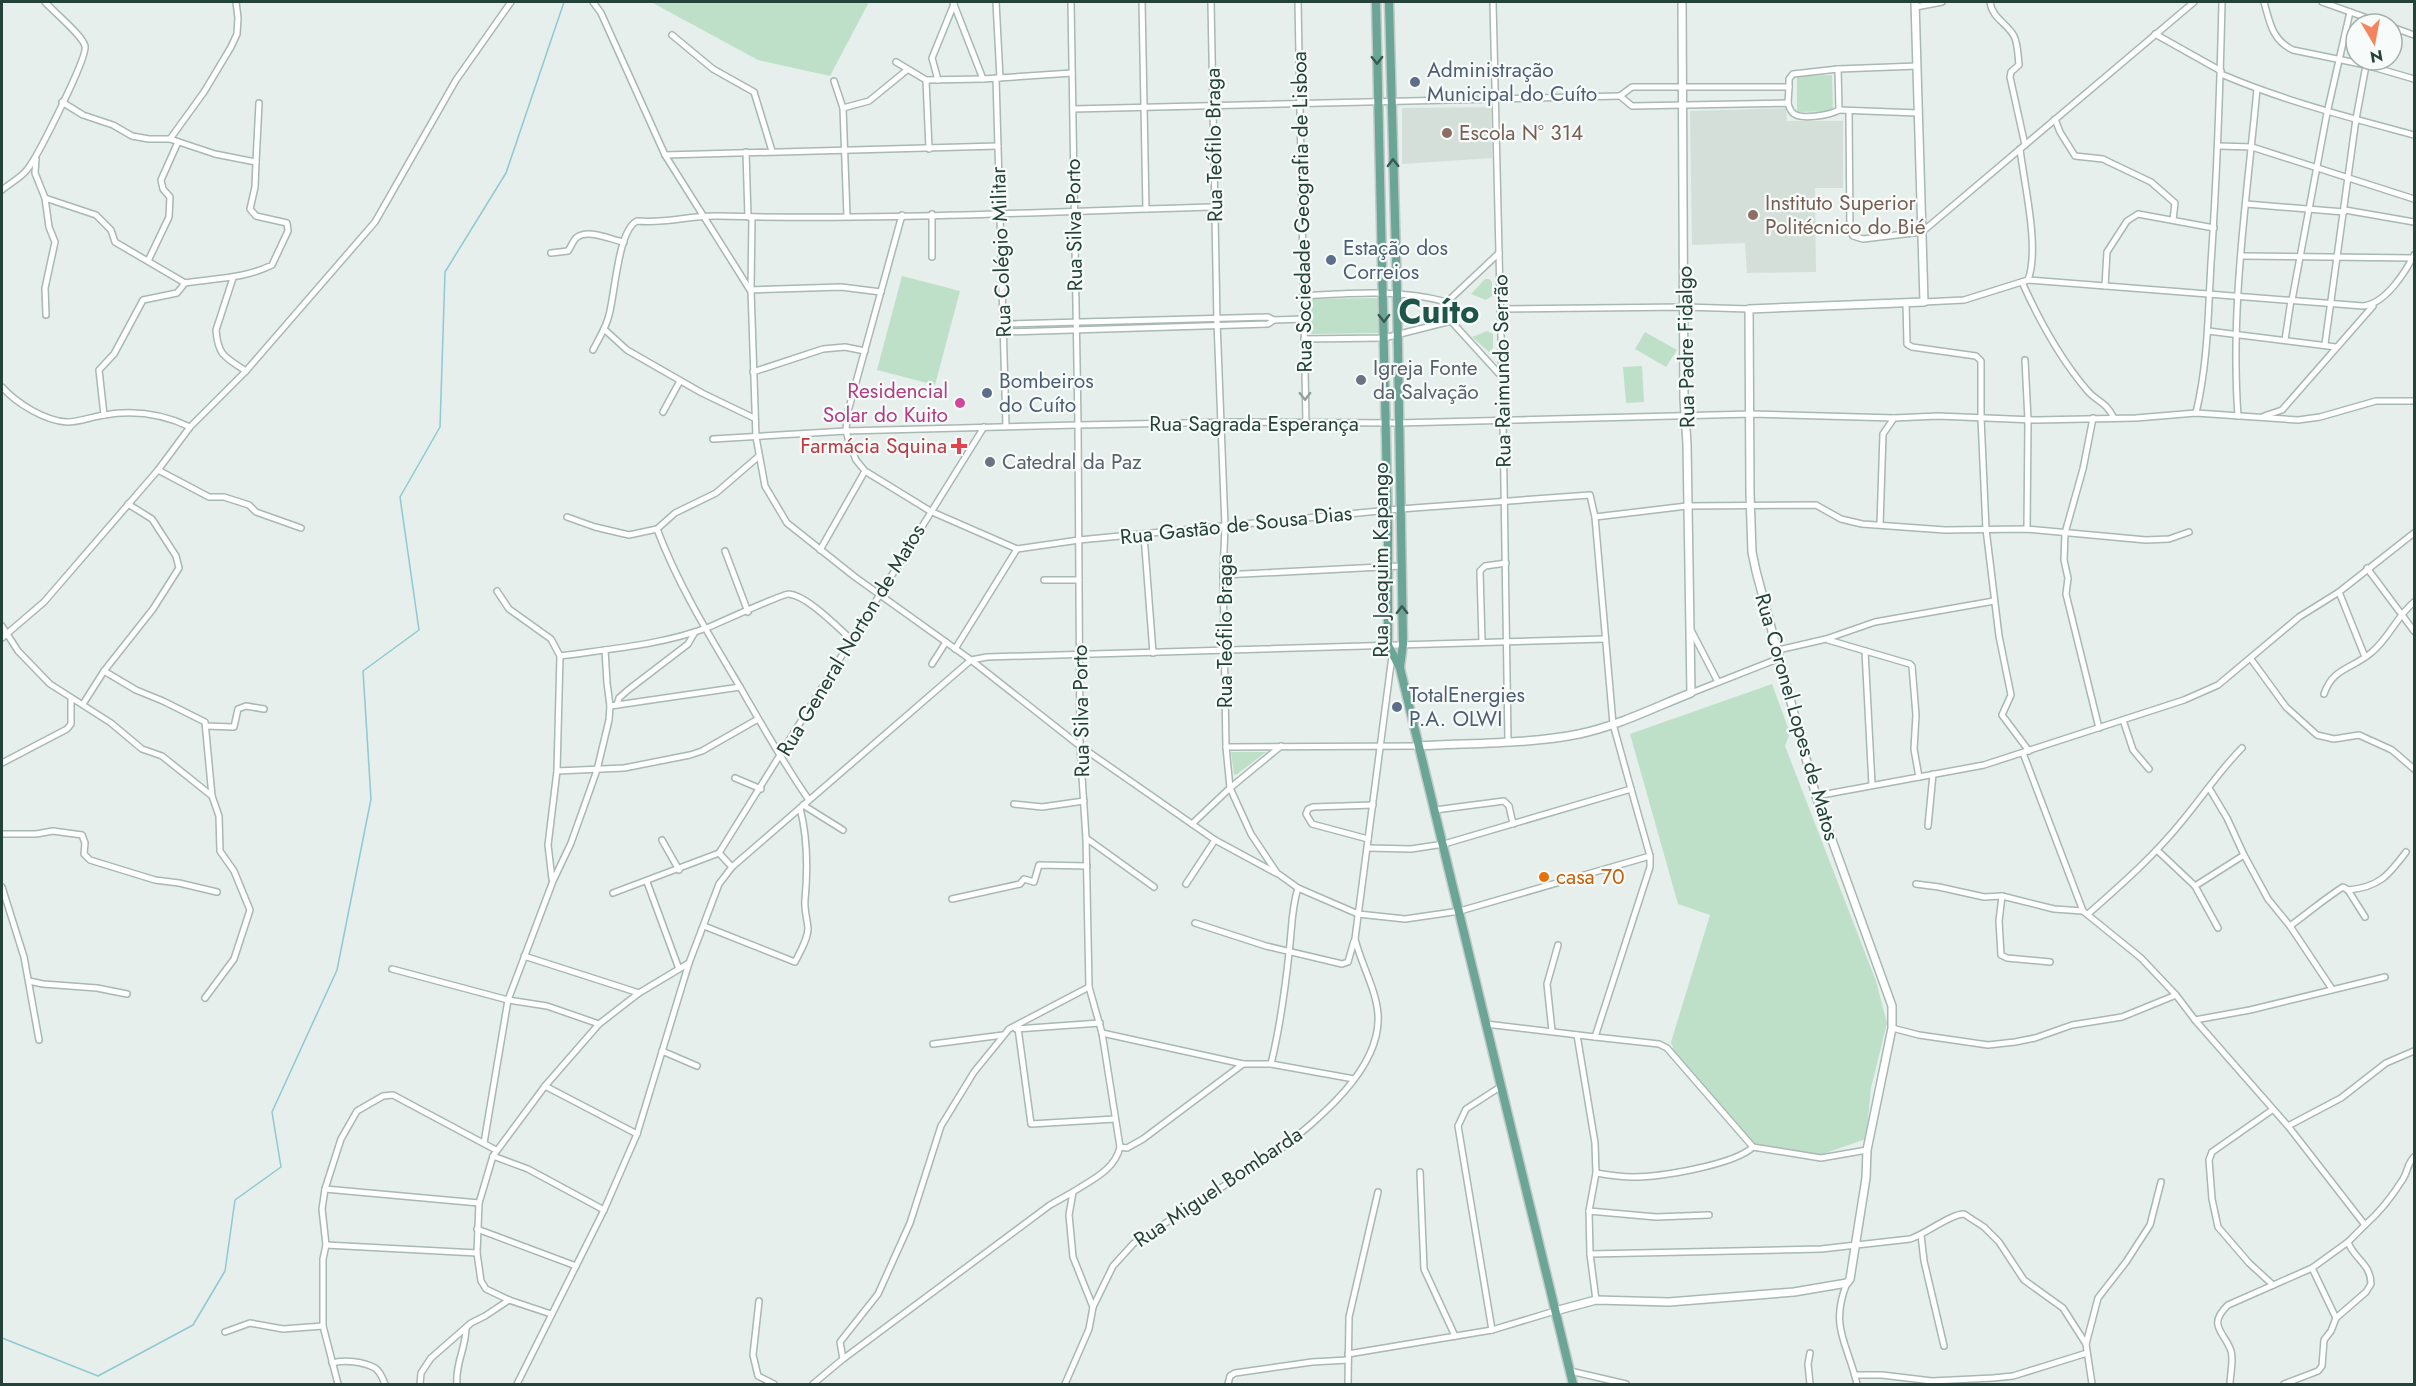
<svg xmlns="http://www.w3.org/2000/svg" width="2416" height="1386" font-family="Jost,sans-serif">
<style>
.built{fill:#d4dfda}
.green{fill:#bfe0c8}
.lines{fill:none;stroke-linecap:round;stroke-linejoin:round}
.stream{stroke:#8ec9d4;stroke-width:1.5}
.minor-casing{stroke:#a8b8b2;stroke-width:8}
.tertiary-casing{stroke:#a8b8b2;stroke-width:10}
.primary-casing{stroke:#c2cac8;stroke-width:11}
.minor{stroke:#fff;stroke-width:5}
.tertiary{stroke:#fff;stroke-width:7}
.primary{stroke:#6aa596;stroke-width:8}
.oneway{stroke:#365b51}
.oneway2{stroke:#92a09c}
.service-dot{fill:#5c6f8a;stroke:#f7fbf9;stroke-width:2}
.education-dot{fill:#8d6e63;stroke:#f7fbf9;stroke-width:2}
.worship-dot{fill:#6b7280;stroke:#f7fbf9;stroke-width:2}
.hotel-dot{fill:#d1479c;stroke:#f7fbf9;stroke-width:2}
.health-dot{fill:#e0444e;stroke:#f7fbf9;stroke-width:2}
.food-dot{fill:#e8710a;stroke:#f7fbf9;stroke-width:2}
.labels{text-anchor:middle;stroke-width:4.5;stroke-linejoin:round;paint-order:stroke}
.service-label{font-size:21px;fill:#4e5e75;stroke:#f7fbf9;text-anchor:start}
.education-label{font-size:21px;fill:#785e54;stroke:#f7fbf9;text-anchor:start}
.street-label{font-size:21px;fill:#24423a;stroke:#f7fbf9}
.worship-label{font-size:21px;fill:#5b616d;stroke:#f7fbf9;text-anchor:start}
.hotel-label{font-size:21px;fill:#b23c85;stroke:#f7fbf9;text-anchor:end}
.health-label{font-size:21px;fill:#be3a42;stroke:#f7fbf9;text-anchor:end}
.food-label{font-size:21px;fill:#c56008;stroke:#f7fbf9;text-anchor:start}
.town-label{font-size:33px;font-weight:bold;fill:#1f5548;stroke:#f7fbf9}
</style>
<rect width="100%" height="100%" fill="#e6efeb"/>
<g class="built">
<path d="M1491,107L1492,158L1402,164V108Z"/>
<path d="M1786,108L1787,121H1843V188H1815L1816,272L1747,273L1745,243L1692,245L1690,111Z"/>
</g>
<g class="green">
<path d="M651,2H869L830,76L758,60Z"/>
<path d="M1832,75L1833,111L1797,112V76Z"/>
<path d="M902,276L960,291L935,385L877,370Z"/>
<path d="M1485,279H1489L1492,282V296L1486,300L1471,294Z"/>
<path d="M1378,298V333L1311,334L1310,299Z"/>
<path d="M1487,331L1493,334V348L1489,352L1472,337Z"/>
<path d="M1645,332L1677,350L1666,367L1635,349Z"/>
<path d="M1642,366L1644,402L1626,403L1623,367Z"/>
<path d="M1772,684L1790,733L1785,746L1876,981L1887,1023L1871,1088L1866,1139L1820,1155L1753,1143L1674,1051L1671,1042L1710,915L1678,904L1630,734Z"/>
<path d="M1231,752H1266L1236,775L1234,774Z"/>
</g>
<g class="lines">
<path class="stream" d="M2,1338L98,1376L193,1325L225,1271L235,1200L281,1167L272,1112L337,970L371,799L363,671L419,630L400,497L440,427L445,272L506,173L564,2"/>
<defs>
<g id="minor">
<path d="M593,2L601,13L665,155L750,290L841,287L881,292"/>
<path d="M953,2L983,79L1072,73"/>
<path d="M996,2L1000,78"/>
<path d="M1142,2L1146,209"/>
<path d="M1211,2L1217,322L1225,526L1223,575L1226,747L1230,788L1251,834L1277,873L1298,888L1358,914L1405,919L1460,911L1650,856L1631,789L1444,844L1411,849L1368,848"/>
<path d="M1298,2L1306,423"/>
<path d="M1493,2L1503,420L1508,740"/>
<path d="M1990,2C1992,18 2007,23 2014,36C2018,44 2018,56 2019,65L2011,72L2010,77L2025,145"/>
<path d="M2264,2C2270,23 2272,40 2293,50L2366,65L2414,79"/>
<path d="M2322,2L2384,24"/>
<path d="M1916,7L1942,2"/>
<path d="M2392,27L2414,35"/>
<path d="M2155,34L2221,71"/>
<path d="M672,35L713,69L754,92L772,151"/>
<path d="M896,62L926,80L983,79"/>
<path d="M1838,69L1839,110C1830,115 1799,121 1792,112C1791,112 1788,104 1788,103L1632,106L1620,96L1632,87H1789V79L1793,74Z"/>
<path d="M1838,69L1917,66"/>
<path d="M2221,74C2284,101 2348,117 2414,135"/>
<path d="M996,78L1006,426"/>
<path d="M926,80L929,149"/>
<path d="M938,80L932,58L954,4"/>
<path d="M834,81L843,108L847,216"/>
<path d="M62,102L83,115L113,125L132,136L149,139H170L215,154L256,162L259,103"/>
<path d="M1788,103L1789,87"/>
<path d="M843,108L869,101L907,70"/>
<path d="M1073,109L1620,96"/>
<path d="M1839,110L1918,113"/>
<path d="M1849,112L1850,231L1853,236L1863,239L1922,232L2194,2"/>
<path d="M2055,119L2060,132L2075,156L2103,159L2109,162L2151,182L2175,203L2173,220"/>
<path d="M170,139L204,92L231,47L237,34L238,18L236,2"/>
<path d="M2219,146L2252,147L2414,199"/>
<path d="M746,152L748,217"/>
<path d="M665,155L998,146"/>
<path d="M36,159L35,173L45,198L49,227L55,242L45,288L46,315"/>
<path d="M2,190C11,182 23,177 29,167C39,153 88,57 85,46C83,36 54,12 45,2"/>
<path d="M45,198L96,215L111,230L115,242L185,283C214,278 244,279 272,265L288,231L287,223L256,216L250,209L255,187L256,162"/>
<path d="M2246,204L2344,212"/>
<path d="M2345,210L2414,222"/>
<path d="M932,214V257"/>
<path d="M902,215L847,415L846,431L850,445L856,460L865,471L930,511L1017,549L1079,540L1400,509L1590,495L1595,517L1613,724L1631,789"/>
<path d="M752,217L751,290L756,437L765,486L787,523L855,577L971,660L1080,746L1215,840L1276,873"/>
<path d="M551,253L568,251C571,247 573,241 576,238C588,228 611,240 624,242"/>
<path d="M2242,256L2413,258"/>
<path d="M148,261L169,217L170,197L163,189L161,180L178,142"/>
<path d="M233,278L216,330C218,356 225,357 246,371"/>
<path d="M2028,280L2363,306C2385,304 2405,273 2414,255"/>
<path d="M2022,282C2039,320 2059,357 2086,389C2096,402 2105,400 2114,418"/>
<path d="M2105,286L2107,252L2127,221L2138,214L2214,228"/>
<path d="M1303,296C1353,293 1398,289 1447,302L1499,253"/>
<path d="M2292,300L2327,113L2350,12"/>
<path d="M1447,302L1451,321"/>
<path d="M1924,302L1964,300L2028,280C2040,248 2024,184 2020,149"/>
<path d="M1906,303L1907,344L1912,347L1976,356L1981,361V418L1986,529L1999,636L2011,695L2002,715L2029,751"/>
<path d="M1500,309L1685,307L1749,309"/>
<path d="M1004,324L1268,317L1274,320L1303,319"/>
<path d="M604,329L627,350L702,393L754,418"/>
<path d="M2208,331L2336,347"/>
<path d="M1004,332L1268,324L1274,320"/>
<path d="M1304,339L1384,338L1451,321L1502,377"/>
<path d="M2285,340L2291,300"/>
<path d="M2325,344L2356,119L2367,60"/>
<path d="M593,350C599,338 606,328 609,315C615,294 618,230 637,221C668,224 689,215 718,216C884,221 1049,211 1215,207"/>
<path d="M2025,360L2028,420L2027,529"/>
<path d="M753,372L823,349L845,347L865,351"/>
<path d="M2,387C16,403 45,421 67,422C79,422 91,417 104,415C133,410 163,414 190,427"/>
<path d="M663,412L680,381"/>
<path d="M2196,413C2208,362 2208,315 2211,263C2217,176 2220,89 2222,2"/>
<path d="M104,415L99,370L114,354L143,300L177,293L185,283"/>
<path d="M2238,416C2230,307 2247,198 2257,89"/>
<path d="M2264,416L2282,410L2373,306"/>
<path d="M2093,418L2083,469L2065,533L2064,560L2068,578L2066,594L2099,728"/>
<path d="M713,439L846,431L1078,425L1236,422L1398,423L1752,414L1894,418"/>
<path d="M158,470L209,497H224L249,505L256,512L301,528"/>
<path d="M567,517L595,527L629,535L657,529L675,513L716,493L759,456"/>
<path d="M1595,517L1687,506L1816,505L1841,519L1862,524L1945,530L2027,529L2146,540L2169,539L2189,532"/>
<path d="M1880,525L1883,434L1894,418L1938,416L2036,420L2136,418L2196,413L2298,420L2320,417L2376,401H2414"/>
<path d="M657,529C678,585 709,635 740,687C762,725 783,763 809,800"/>
<path d="M1144,535L1153,653"/>
<path d="M820,550L865,471"/>
<path d="M725,551L748,612"/>
<path d="M2367,568L2414,631"/>
<path d="M1223,575L1401,566"/>
<path d="M1044,580H1079"/>
<path d="M497,591L509,609L551,639L560,656L557,771L548,845L552,879"/>
<path d="M2339,592L2365,657"/>
<path d="M2,626L18,651L50,684L111,723L142,749L162,756L212,796"/>
<path d="M1691,630L1718,682"/>
<path d="M2,638L44,602L158,470L190,427L246,371L375,222L456,80L511,2"/>
<path d="M1828,640L1910,664L1912,666L1916,715L1914,749L1919,777"/>
<path d="M1482,642L1480,571L1485,566L1506,563"/>
<path d="M955,649L1017,549"/>
<path d="M1778,650L1826,639L1875,622L1994,601"/>
<path d="M1865,651L1872,785"/>
<path d="M560,656C609,649 662,645 709,627C721,622 784,593 789,594C808,596 838,628 852,640"/>
<path d="M2251,659L2286,707L2317,735L2334,739L2359,735L2392,750L2414,769"/>
<path d="M932,664L946,642"/>
<path d="M104,671L136,690L163,701L205,722L212,796L219,816L220,851L234,871L250,910L234,959L205,998"/>
<path d="M1691,693L1780,658"/>
<path d="M2324,694C2333,667 2353,669 2372,652C2389,638 2397,616 2414,602"/>
<path d="M83,704L104,671L153,609L179,568L176,556L152,519L128,504"/>
<path d="M617,705L619,698L628,690L688,644L695,632"/>
<path d="M610,706L740,687"/>
<path d="M2123,720L2133,750L2149,769"/>
<path d="M206,726L234,727L238,709L246,706L264,709"/>
<path d="M1226,747L1419,746"/>
<path d="M2023,753L2083,911"/>
<path d="M2,763L67,729L71,724V699"/>
<path d="M557,771L624,768L690,755L702,751L758,719"/>
<path d="M735,778L761,789"/>
<path d="M2209,788L2227,818L2244,855L2268,899L2290,926L2332,989"/>
<path d="M1816,796L1984,765L2184,700L2218,685L2299,617L2339,592L2414,533"/>
<path d="M1014,804L1042,807L1084,801"/>
<path d="M803,805L843,830"/>
<path d="M1435,810L1504,801L1509,806L1513,824"/>
<path d="M1192,824L1230,788L1281,746"/>
<path d="M1928,826L1933,774"/>
<path d="M2,834H36L53,831L82,835L85,843L84,854L90,860L155,880L179,883L217,892"/>
<path d="M1086,838L1154,887"/>
<path d="M1368,839L1312,824L1306,814L1308,809L1313,807L1373,805"/>
<path d="M662,840L679,870"/>
<path d="M2157,850L2195,886L2218,928"/>
<path d="M719,853L984,427"/>
<path d="M719,853L732,867"/>
<path d="M647,882L679,969"/>
<path d="M1186,884L1215,840"/>
<path d="M1916,884L1939,887L1984,897L2002,896L2054,909L2083,911L2141,958L2176,995"/>
<path d="M2195,886L2244,855"/>
<path d="M2,887L24,957L39,1040"/>
<path d="M2348,890C2379,887 2388,876 2406,852"/>
<path d="M613,893L719,853"/>
<path d="M2002,896L1999,921L2001,955L2007,958L2050,962"/>
<path d="M952,899L1020,884L1024,879L1034,882L1039,865L1087,866"/>
<path d="M2088,914C2122,884 2155,855 2183,820C2203,796 2220,770 2242,748"/>
<path d="M1195,923L1266,946L1342,964L1348,962L1354,941"/>
<path d="M704,926L795,962C800,952 808,939 808,928C807,918 804,909 805,900C808,868 808,839 800,808"/>
<path d="M2290,926C2308,913 2324,899 2343,887L2348,890L2365,917"/>
<path d="M524,956L639,993"/>
<path d="M392,969L508,1000L547,1006L599,1024"/>
<path d="M29,981L43,984L97,988L127,994"/>
<path d="M2195,1020L2250,1010L2385,977"/>
<path d="M1486,1024L1595,1037L1650,867V856"/>
<path d="M1018,1028L1031,1124L1115,1119"/>
<path d="M1892,1028L1919,1035L1988,1045L2015,1042L2035,1038L2072,1025L2122,1017L2176,995L2195,1020L2288,1126L2365,1225L2348,1242L2312,1268L2228,1305C2206,1326 2225,1332 2231,1351C2234,1361 2230,1374 2230,1384"/>
<path d="M1016,1029L1100,1023"/>
<path d="M1552,1031L1547,984L1558,945"/>
<path d="M1102,1033L1243,1064L1143,1139L1127,1148L1120,1147"/>
<path d="M1577,1035L1595,1143L1596,1173L1589,1211L1590,1254L1596,1300"/>
<path d="M1595,1037L1659,1044L1667,1048L1753,1147L1821,1158L1867,1150"/>
<path d="M933,1044L1003,1035"/>
<path d="M662,1051L697,1066"/>
<path d="M1243,1064H1271L1354,1079"/>
<path d="M1271,1064C1280,1027 1285,990 1289,953C1292,930 1291,910 1298,888"/>
<path d="M545,1086L637,1134"/>
<path d="M2272,1110L2212,1152L2209,1160L2212,1199L2218,1227L2249,1263L2273,1285"/>
<path d="M2288,1126L2341,1098L2386,1063L2414,1051"/>
<path d="M484,1143L508,1000L553,881L571,843L597,770L609,720L610,706L607,683L605,650"/>
<path d="M493,1156L528,1169L604,1210"/>
<path d="M1420,1172L1424,1269L1455,1336"/>
<path d="M1596,1173C1608,1175 1620,1177 1633,1177C1660,1177 1734,1165 1753,1147"/>
<path d="M325,1189L479,1203"/>
<path d="M1589,1211L1656,1217L1709,1215"/>
<path d="M2365,1225C2380,1212 2393,1195 2403,1179C2408,1171 2407,1164 2414,1157"/>
<path d="M477,1229L576,1266"/>
<path d="M1921,1235L1924,1261L1944,1346"/>
<path d="M326,1245L477,1253"/>
<path d="M1590,1254L1821,1249L1910,1239C1926,1234 1950,1214 1964,1214L1984,1227L1999,1242L2024,1280L2063,1308L2086,1344"/>
<path d="M2312,1268L2336,1318"/>
<path d="M1847,1283C1829,1327 1848,1344 1857,1384"/>
<path d="M759,1301L753,1355L758,1376L774,1384"/>
<path d="M1093,1307L1113,1266L1134,1243L1277,1152C1316,1121 1382,1070 1378,1014C1376,989 1361,964 1355,939L1392,656"/>
<path d="M551,1314L509,1300L486,1289L481,1281L477,1253L479,1203L493,1156L545,1086L599,1024L639,993L689,963"/>
<path d="M1492,1330L1458,1126L1466,1109L1500,1087"/>
<path d="M225,1332L250,1323L283,1329L323,1326"/>
<path d="M1348,1354L1492,1330L1555,1311"/>
<path d="M843,1359L840,1342L878,1294L910,1223L941,1126L974,1072L1009,1029L1089,987"/>
<path d="M332,1363C344,1359 364,1362 375,1368C380,1371 383,1379 385,1384"/>
<path d="M1570,1371L1626,1384"/>
<path d="M1855,1375H1882L1932,1381L1993,1378L2013,1376L2087,1353"/>
<path d="M338,1384L323,1326V1259L326,1245L322,1209L325,1189L341,1139L357,1111L383,1096L393,1095L496,1150"/>
<path d="M420,1384L421,1373L431,1358L471,1323L485,1316L509,1300"/>
<path d="M457,1384C455,1364 466,1348 466,1328"/>
<path d="M517,1384L604,1210L637,1134L689,963L719,884L732,867L971,660L987,657L1605,639"/>
<path d="M813,1384L843,1359L1050,1205L1073,1192"/>
<path d="M1065,1384L1089,1329L1093,1307L1073,1257L1069,1215L1073,1192C1091,1180 1115,1170 1120,1147L1102,1033L1089,987L1086,838L1080,746L1078,425L1071,2"/>
<path d="M1228,1384L1230,1376L1235,1373L1312,1362L1348,1360"/>
<path d="M1348,1384L1349,1317L1378,1192"/>
<path d="M1810,1384L1808,1364L1810,1353"/>
<path d="M2092,1384L2086,1344L2098,1298L2126,1262L2150,1225L2161,1182"/>
<path d="M2284,1384L2318,1371L2322,1366L2324,1340L2331,1331L2336,1318L2366,1292L2371,1284C2371,1264 2354,1259 2348,1242"/>
</g>
<g id="tertiary">
<path d="M1419,746C1470,743 1530,744 1579,734C1618,726 1655,707 1691,693L1687,444L1684,399L1682,2"/>
<path d="M1555,1311L1596,1300L1669,1302L1794,1292L1847,1283L1850,1279L1866,1178L1867,1150L1892,1028V1006L1816,796L1756,571L1752,552L1750,493L1749,309L1924,302L1915,2"/>
</g>
<g id="primary">
<path d="M1376,2L1388,528V645L1400,668L1573,1384"/>
<path d="M1389,2L1397,292L1403,644L1400,667"/>
</g>
</defs>
<use href="#minor" class="minor-casing"/>
<use href="#tertiary" class="tertiary-casing"/>
<use href="#primary" class="primary-casing"/>
<use href="#minor" class="minor"/>
<use href="#tertiary" class="tertiary"/>
<use href="#primary" class="primary"/>
</g>
<defs><path id="oneway-chevron" d="M-2-3.5L2.5 0L-2 3.5" fill="none" stroke-width="1.6" stroke-linecap="round" stroke-linejoin="round" transform="scale(1.5)"/></defs>
<g class="oneway">
<use href="#oneway-chevron" transform="translate(1377 60) rotate(89)"/>
<use href="#oneway-chevron" transform="translate(1393 163) rotate(-91)"/>
<use href="#oneway-chevron" transform="translate(1384 318) rotate(89)"/>
<use href="#oneway-chevron" transform="translate(1402 610) rotate(-91)"/>
</g>
<use class="oneway2" href="#oneway-chevron" transform="translate(1305 396) rotate(89)"/>
<g class="service-dot">
<circle cx="1415" cy="82" r="6"/>
<circle cx="1331" cy="260" r="6"/>
<circle cx="987" cy="393" r="6"/>
<circle cx="1397" cy="707" r="6"/>
</g>
<g class="education-dot">
<circle cx="1447" cy="133" r="6"/>
<circle cx="1753" cy="215" r="6"/>
</g>
<g class="worship-dot">
<circle cx="1361" cy="380" r="6"/>
<circle cx="990" cy="462" r="6"/>
</g>
<circle class="hotel-dot" cx="960" cy="403" r="6"/>
<path class="health-dot" d="M956 437h6v6h6v6h-6v6h-6v-6h-6v-6h6z"/>
<circle class="food-dot" cx="1544" cy="877" r="6"/>
<g class="labels">
<g class="service-label">
<text x="1427" y="77">Administração<tspan x="1427" dy="24">Municipal do Cuíto</tspan></text>
<text x="1343" y="255">Estação dos<tspan x="1343" dy="24">Correios</tspan></text>
<text x="999" y="388">Bombeiros<tspan x="999" dy="24">do Cuíto</tspan></text>
<text x="1409" y="702">TotalEnergies<tspan x="1409" dy="24">P.A. OLWI</tspan></text>
</g>
<g class="education-label">
<text x="1459" y="140">Escola Nº 314</text>
<text x="1765" y="210">Instituto Superior<tspan x="1765" dy="24">Politécnico do Bié</tspan></text>
</g>
<g class="street-label">
<text transform="translate(1214 145) rotate(-91)" y="7">Rua Teófilo Braga</text>
<text transform="translate(1302 212) rotate(-91)" y="7">Rua Sociedade Geografia de Lisboa</text>
<text transform="translate(1074 225) rotate(-91)" y="7">Rua Silva Porto</text>
<text transform="translate(1001 252) rotate(-92)" y="7">Rua Colégio Militar</text>
<text transform="translate(1686 347) rotate(-91)" y="7">Rua Padre Fidalgo</text>
<text transform="translate(1502 371) rotate(-91)" y="7">Rua Raimundo Serrão</text>
<text x="1254" y="431">Rua Sagrada Esperança</text>
<text transform="translate(1236 525) rotate(-6)" y="7">Rua Gastão de Sousa Dias</text>
<text transform="translate(1381 560) rotate(-90)" y="7">Rua Joaquim Kapango</text>
<text transform="translate(1225 631) rotate(-90)" y="7">Rua Teófilo Braga</text>
<text transform="translate(851 640) rotate(-59)" y="7">Rua General Norton de Matos</text>
<text transform="translate(1081 711) rotate(-91)" y="7">Rua Silva Porto</text>
<text transform="translate(1797 717) rotate(74)" y="7">Rua Coronel Lopes de Matos</text>
<text transform="translate(1218 1187) rotate(-34)" y="7">Rua Miguel Bombarda</text>
</g>
<g class="worship-label">
<text x="1373" y="375">Igreja Fonte<tspan x="1373" dy="24">da Salvação</tspan></text>
<text x="1002" y="469">Catedral da Paz</text>
</g>
<g class="hotel-label">
<text x="948" y="398">Residencial<tspan x="948" dy="24">Solar do Kuito</tspan></text>
</g>
<g class="health-label">
<text x="947" y="453">Farmácia Squina</text>
</g>
<g class="food-label">
<text x="1556" y="884">casa 70</text>
</g>
<g class="town-label">
<text x="1439" y="323">Cuíto</text>
</g>
</g>
<rect width="2416" height="1386" fill="none" stroke="#24423a" stroke-width="6"/>
<g transform="translate(2374 42) rotate(170)"><circle r="28" fill="#f7fbf9" stroke="#a3b1ad" stroke-width="1.5"/>
<path d="M0-4.5L10 22L0 15L-10 22Z" fill="#f4845f"/>
<text y="-9" font-size="16" font-weight="bold" text-anchor="middle" fill="#24423a">N</text>
</g>
</svg>
